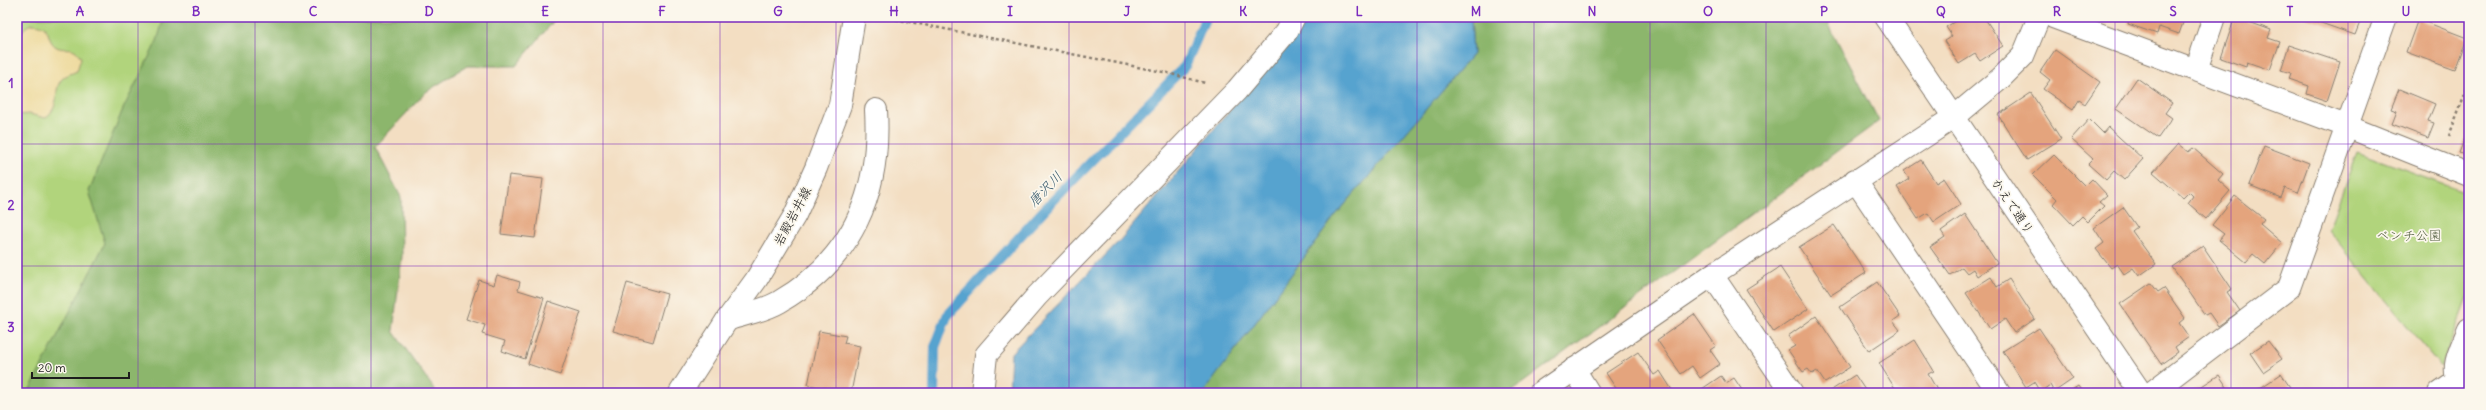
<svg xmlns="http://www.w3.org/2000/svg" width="2486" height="410" font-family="Delius,'Klee One',sans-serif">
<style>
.green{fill:#b1d47c;stroke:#66784c}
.forest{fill:#8cb66c;stroke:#546944}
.sand{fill:#eeda9e;stroke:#857b5d}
.water{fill:#56a3cf;stroke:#396076}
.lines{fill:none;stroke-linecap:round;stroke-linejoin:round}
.stream{stroke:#56a3cf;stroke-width:10}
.building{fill:#e4a47d}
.minor-casing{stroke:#887d6f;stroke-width:24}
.major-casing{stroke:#887d6f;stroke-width:24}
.path{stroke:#887d6f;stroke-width:2.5;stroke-dasharray:3 3;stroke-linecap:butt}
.minor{stroke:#fff;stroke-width:22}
.major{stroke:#fff;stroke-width:22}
.grid{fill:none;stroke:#7b2cbf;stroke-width:1;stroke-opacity:0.55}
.labels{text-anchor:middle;stroke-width:3.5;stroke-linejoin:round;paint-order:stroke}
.street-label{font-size:13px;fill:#1c1c1c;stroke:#fbf7ec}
.park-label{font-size:13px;fill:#505c3e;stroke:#fbf7ec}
.water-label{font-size:14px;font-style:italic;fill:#36596d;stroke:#fbf7ec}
.neatline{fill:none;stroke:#7b2cbf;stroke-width:1.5}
.grid-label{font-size:13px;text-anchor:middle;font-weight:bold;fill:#7b2cbf}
</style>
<rect width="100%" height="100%" fill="#fbf7ec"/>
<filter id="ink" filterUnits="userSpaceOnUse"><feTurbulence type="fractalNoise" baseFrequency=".025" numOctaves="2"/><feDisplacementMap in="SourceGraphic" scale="8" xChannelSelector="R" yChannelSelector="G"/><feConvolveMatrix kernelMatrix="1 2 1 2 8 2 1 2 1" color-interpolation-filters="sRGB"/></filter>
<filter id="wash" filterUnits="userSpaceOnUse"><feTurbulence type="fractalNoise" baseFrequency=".012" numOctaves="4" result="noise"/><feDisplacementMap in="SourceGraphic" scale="16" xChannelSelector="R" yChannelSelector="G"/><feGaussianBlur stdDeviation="0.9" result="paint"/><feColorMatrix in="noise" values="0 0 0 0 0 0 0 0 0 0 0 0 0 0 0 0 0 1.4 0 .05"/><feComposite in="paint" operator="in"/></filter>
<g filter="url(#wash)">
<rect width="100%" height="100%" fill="#f3dec2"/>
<g class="green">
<path d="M17,17H303L119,393H17Z"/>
<path d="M2357,152L2469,193V293L2441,367L2328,230Z"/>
</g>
<g class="forest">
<path d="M164,17H557L516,66H467L426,92L375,147L401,197L402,256L393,331L437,393H28L105,243L89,191L123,109L157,41Z"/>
<path d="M1471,17H1825L1879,121L1509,393H1203L1335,216L1473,54Z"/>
</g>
<path class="sand" d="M32,24C53,25 45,38 55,46C65,53 73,42 81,58L77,71C73,73 66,75 63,78C51,90 63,105 45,118L29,114L17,115V45C20,35 22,27 32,24Z"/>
<path class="water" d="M1303,17H1471L1473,54L1335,216L1203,393H1009L1011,353L1121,239L1297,31Z"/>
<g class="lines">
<path class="stream" d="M934,393L935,347L947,316L1045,209L1185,66L1206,17"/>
</g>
<g id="blocks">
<g class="building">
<path d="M1962,17H1984L2003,46L1980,61L1975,54L1959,64L1944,41L1952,36L1946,27Z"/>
<path d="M2130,17H2185L2179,34L2159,27L2157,34L2128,24Z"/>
<path d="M2235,17L2271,30L2268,38L2280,42L2270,70L2247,62L2246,67L2221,58Z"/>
<path d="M2304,17H2362L2355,35Z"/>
<path d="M2418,19L2467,38L2455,70L2406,52Z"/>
<path d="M2289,45L2340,62L2327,101L2307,94L2309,86L2289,79L2291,73L2281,70Z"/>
<path d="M2055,50L2100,82L2085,104L2079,100L2073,110L2043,89L2050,80L2040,72Z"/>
<path d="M2137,78L2172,103L2165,113L2172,118L2158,138L2116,109Z"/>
<path d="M2399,89L2435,104L2428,121L2434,123L2428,138L2392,124L2397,111L2391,109Z"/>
<path d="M2031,93L2061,139L2027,160L1998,115Z"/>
<path d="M2089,119L2103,133L2108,127L2143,159L2124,180L2114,171L2106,180L2088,164L2093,159L2071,139Z"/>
<path d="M2469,128V157L2459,153Z"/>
<path d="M2178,144L2188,152L2193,148L2223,174L2218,180L2230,191L2206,219L2188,203L2193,196L2189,192L2183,198L2153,172Z"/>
<path d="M2264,146L2309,163L2298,193L2285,188L2281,198L2249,185Z"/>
<path d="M2054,155L2085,186L2092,179L2107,195L2099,202L2104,206L2088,222L2082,216L2073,225L2053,204L2057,199L2033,175Z"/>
<path d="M1921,160L1936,183L1944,178L1961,204L1934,222L1928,213L1918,219L1897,187L1909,179L1904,171Z"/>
<path d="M509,175L543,179L535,238L501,234Z"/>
<path d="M2235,196L2264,219L2260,224L2282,243L2265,264L2253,254L2246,262L2219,240L2224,234L2212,225Z"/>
<path d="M2123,207L2137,227L2132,231L2156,264L2139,276L2133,268L2124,274L2117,264L2111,268L2096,249L2104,243L2094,228Z"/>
<path d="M1965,214L1997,263L1977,276L1973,269L1967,273L1962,267L1950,275L1930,247L1945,237L1941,231Z"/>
<path d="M1834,225L1866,273L1831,295L1799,247Z"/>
<path d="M2203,246L2232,289L2227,292L2240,311L2218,326L2209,313L2205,315L2172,267Z"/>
<path d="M1780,267L1808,309L1774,332L1746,289Z"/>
<path d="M497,275L520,282L518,290L544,298L525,359L502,351L505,341L482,334L485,325L466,319L479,280L494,285Z"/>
<path d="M1991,277L1997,287L2009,279L2035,319L2014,333L2005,319L1990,329L1966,293Z"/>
<path d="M1877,282L1900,316L1893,321L1900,330L1869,351L1840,307Z"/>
<path d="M627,283L667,294L653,342L613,331Z"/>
<path d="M2151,283L2158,292L2164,288L2185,318L2179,323L2189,337L2175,347L2178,352L2161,364L2120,304Z"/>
<path d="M548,301L581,312L560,375L528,364Z"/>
<path d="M1694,314L1716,346L1710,350L1720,364L1700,378L1692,366L1681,374L1657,340Z"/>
<path d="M1816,316L1850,367L1825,383L1817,371L1812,374L1808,369L1803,372L1788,350L1795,346L1788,336Z"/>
<path d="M2039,328L2073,379L2054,392L2050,385L2040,392L2034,382L2026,387L2003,351Z"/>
<path d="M819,331L846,336L844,343L860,346L851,393L808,385Z"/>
<path d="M1915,340L1934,371L1928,374L1937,390L1932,393H1898L1879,363Z"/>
<path d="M2268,341L2282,359L2263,372L2250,353Z"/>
<path d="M1638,352L1654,375L1660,371L1674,393H1619L1606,373Z"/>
<path d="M2281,374L2294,393H2253Z"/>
<path d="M1855,375L1867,393H1827Z"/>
<path d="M2219,375L2231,393H2191Z"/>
<path d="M1721,376L1726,383L1734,378L1744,393H1696Z"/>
<path d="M2078,386L2083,393H2067Z"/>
</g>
</g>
</g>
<g filter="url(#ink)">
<use href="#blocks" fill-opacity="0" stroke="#887d6f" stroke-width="1"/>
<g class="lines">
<defs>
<g id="minor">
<path d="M1886,17L2141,393"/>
<path d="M2053,17L2346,126L2469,175"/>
<path d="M2196,70L2214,17"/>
<path d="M1855,180L1999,393"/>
<path d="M1712,275L1792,393"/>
<path d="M727,320C743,314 764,311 779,302C852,260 881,193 876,110"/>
<path d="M1574,369L1589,393"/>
<path d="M982,393L986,355L1037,296L1237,90L1287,31L1294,17"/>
<path d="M1540,393L1712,275L1953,118L2001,78L2023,56L2039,17"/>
<path d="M2151,393L2289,288L2386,17"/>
<path d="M2440,393L2456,382"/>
<path d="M2465,393C2447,370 2459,353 2469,329"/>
</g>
<path id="major" d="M680,393L727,320L756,280L795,215L816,168L840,105L854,17"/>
</defs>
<use href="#minor" class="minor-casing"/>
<use href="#major" class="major-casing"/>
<g class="path">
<path d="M884,17L1168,73L1205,83"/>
<path d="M2449,136L2469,83"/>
</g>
<use href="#minor" class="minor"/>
<use href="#major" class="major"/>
</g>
</g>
<path class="grid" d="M138,17V393M255,17V393M371,17V393M487,17V393M603,17V393M720,17V393M836,17V393M952,17V393M1069,17V393M1185,17V393M1301,17V393M1417,17V393M1534,17V393M1650,17V393M1766,17V393M1883,17V393M1999,17V393M2115,17V393M2231,17V393M2348,17V393M17,144H2469M17,266H2469"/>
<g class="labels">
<g class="street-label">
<text transform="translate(2013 206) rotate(56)" y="5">かえで通り</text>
<text transform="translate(792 216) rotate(-62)" y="5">岩殿岩井線</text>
</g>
<g class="park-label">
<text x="2409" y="240">ベンチ公園</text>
</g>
<g class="water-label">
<text transform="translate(1045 189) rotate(-46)" y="5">唐沢川</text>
</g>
</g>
<rect width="2486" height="410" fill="none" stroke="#fbf7ec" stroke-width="44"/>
<path d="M32 372v6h97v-6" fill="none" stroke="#1c1c1c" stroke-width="2"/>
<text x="38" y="372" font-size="12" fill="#1c1c1c" stroke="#fbf7ec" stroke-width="3" paint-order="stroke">20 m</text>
<rect x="22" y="22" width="2442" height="366" class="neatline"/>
<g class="grid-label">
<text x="80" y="16">A</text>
<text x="196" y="16">B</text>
<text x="313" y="16">C</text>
<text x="429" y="16">D</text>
<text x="545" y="16">E</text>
<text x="662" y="16">F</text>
<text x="778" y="16">G</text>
<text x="894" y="16">H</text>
<text x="1010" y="16">I</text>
<text x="1127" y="16">J</text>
<text x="1243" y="16">K</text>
<text x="1359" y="16">L</text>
<text x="1476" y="16">M</text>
<text x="1592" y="16">N</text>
<text x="1708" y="16">O</text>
<text x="1824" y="16">P</text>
<text x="1941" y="16">Q</text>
<text x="2057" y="16">R</text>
<text x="2173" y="16">S</text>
<text x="2290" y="16">T</text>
<text x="2406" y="16">U</text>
<text x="11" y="88">1</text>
<text x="11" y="210">2</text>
<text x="11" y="332">3</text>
</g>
</svg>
